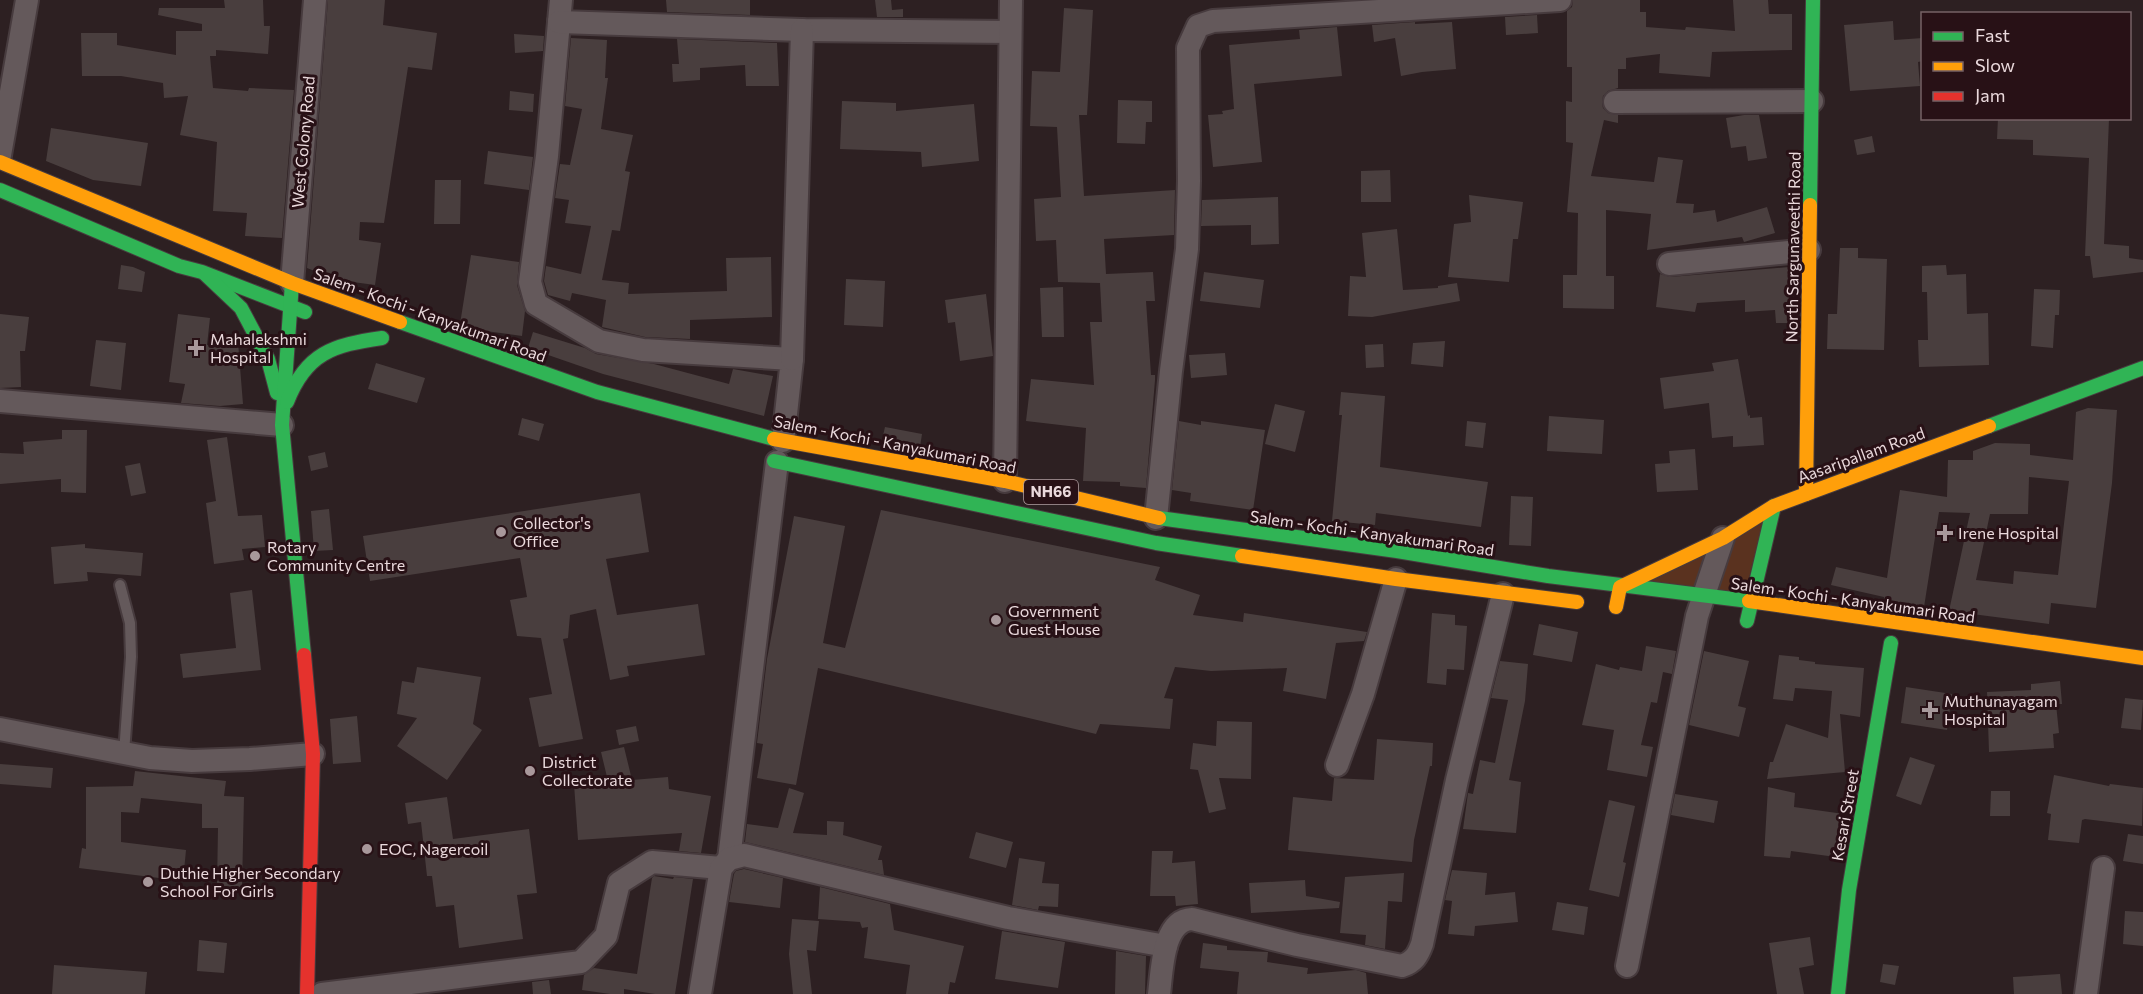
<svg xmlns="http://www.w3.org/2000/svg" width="2143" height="994" font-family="Commissioner,sans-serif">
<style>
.green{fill:#5a321f}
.building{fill:#493e3e;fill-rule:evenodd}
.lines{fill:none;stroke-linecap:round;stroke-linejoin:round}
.lane-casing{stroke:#473b3e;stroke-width:14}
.street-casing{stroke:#473b3e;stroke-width:26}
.fast-casing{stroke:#473b3e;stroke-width:16}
.slow-casing{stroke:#473b3e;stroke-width:16}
.jam-casing{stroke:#473b3e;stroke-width:16}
.lane{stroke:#64595b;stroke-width:10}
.street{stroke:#64595b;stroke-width:22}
.fast{stroke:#30b455;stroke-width:14}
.slow{stroke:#ff9f0a;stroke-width:14}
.jam{stroke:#e5322d;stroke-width:14}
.poi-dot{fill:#a8989b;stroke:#281116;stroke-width:2}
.labels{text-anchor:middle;stroke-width:6;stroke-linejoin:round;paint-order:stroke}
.shield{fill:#281116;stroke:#b09da1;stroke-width:1.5}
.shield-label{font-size:15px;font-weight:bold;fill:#ead9dc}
.street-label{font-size:16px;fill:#ead9dc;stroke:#281116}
.poi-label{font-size:16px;fill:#ead9dc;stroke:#281116;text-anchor:start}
</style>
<rect width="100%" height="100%" fill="#2d2022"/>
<path class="green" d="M1765,520L1744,596L1633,584Z"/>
<g class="building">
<path d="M224,0H263L264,26H270L268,54L216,50V56H210L213,88L248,91L249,88L294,90L282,238L245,236L247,213L213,211L217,142L180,135L188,96L164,98L163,83L121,76H82L81,33H117V45L176,55V31H202V24L158,15L159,8H225Z"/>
<path d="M328,0H385L383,25L437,33L432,70L408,67L384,223L360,222L359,240L381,243L375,285L338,280L307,268Z"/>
<path d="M666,0H750V15L667,12Z"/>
<path d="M875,0H891L892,10L903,9V17H877Z"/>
<path d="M1573,0H1640V12H1646V27L1685,30L1686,27L1735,31L1733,0H1768L1769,14H1792V50L1712,52L1710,77L1659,73L1660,54L1626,58V69H1618V88L1608,91L1603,96L1602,103L1603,108L1608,113L1618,115V123L1604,120L1591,176L1654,182L1658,157L1683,160L1676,203L1694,204L1693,213L1715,210L1717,222L1767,207L1775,233L1744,242L1742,237L1647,250L1651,214L1606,210V276H1614V309L1563,308V275H1577L1578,213L1567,212L1573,143L1566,142V101L1572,102V67H1567V11L1572,7Z"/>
<path d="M1064,8L1093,10L1087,115H1079L1084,196L1175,190L1174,235L1104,239L1106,274L1153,272L1155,301H1146L1151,375H1155V380L1146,488L1120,486V482L1083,481L1086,428L1026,421L1031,379L1094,385L1090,322H1102L1100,283L1058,282L1056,240L1036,241L1034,199L1061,197L1057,127L1030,126L1032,71L1060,72Z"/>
<path d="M1537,15L1538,33L1506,35L1505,17Z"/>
<path d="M1893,21L1894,40L1923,38V61L1918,62L1920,86L1850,91L1844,25Z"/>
<path d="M1415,22V24L1452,22L1456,69L1422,72L1401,76L1395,38L1374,42L1372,25Z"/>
<path d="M1337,27L1342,76L1254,84L1262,162L1213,167L1208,115L1223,114L1222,111L1234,109L1229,45L1300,39L1299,30Z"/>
<path d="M514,34L544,36L543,51L515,53Z"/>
<path d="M571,38L607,40L605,78H608L601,129L633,135L625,171L630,172L620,231L612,230L602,280L629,283L628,294L727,291L726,258L771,257L772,317L690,320V339L645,337L602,327L606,300L572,293L570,301L548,295L544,281L546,266L581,274L591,226L565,223L569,200L555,198L560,164L570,165L582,109L565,106Z"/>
<path d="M677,39L777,43L779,86H746L745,65L700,68V80L673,82L672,64H679Z"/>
<path d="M510,91L534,94L533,112L509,110Z"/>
<path d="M1118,100L1152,101V122H1146L1145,144L1117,143Z"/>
<path d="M842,101L896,103V111L974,104L979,161L922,167L921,152L840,149Z"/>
<path d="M1744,115H1759L1767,158L1748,161L1746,146L1731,148L1726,118Z"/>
<path d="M1998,118L2109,119L2104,244L2129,246V258L2143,260V272L2093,278L2090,256H2085L2089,158L2033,155V140L1997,139Z"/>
<path d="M51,128L148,143L141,186L93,180L46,161Z"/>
<path d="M1872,136L1875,152L1857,155L1854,140Z"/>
<path d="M488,151L533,157L529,190L484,184Z"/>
<path d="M1390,170L1391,202H1361V171Z"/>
<path d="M435,180H461L460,224H434Z"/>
<path d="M1469,195L1523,202L1518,239H1513L1509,282L1448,277L1454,224L1471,222Z"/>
<path d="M1278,197L1279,244L1251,245V225L1201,226L1202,200Z"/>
<path d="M1397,229L1403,290L1438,288V286L1457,283L1460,301L1372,317L1348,316L1350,276L1366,277L1362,233Z"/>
<path d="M1840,248H1858V258L1887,259L1884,350L1827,349L1828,314H1837Z"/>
<path d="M471,255L519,262L517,285L525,311L522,336L478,330L460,324Z"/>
<path d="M121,265L133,267L145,272L142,292L118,289Z"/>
<path d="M1946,265L1947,275L1966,274L1967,314L1988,313L1989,365L1919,367L1918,340H1928L1927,292H1922V266Z"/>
<path d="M1789,267L1790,323H1776L1775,310L1745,312V300L1697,303L1695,312L1656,307L1660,274L1670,277Z"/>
<path d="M1204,272L1264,280L1260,308L1200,301Z"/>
<path d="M846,279L885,281L883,327L844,325Z"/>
<path d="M1063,287L1064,337H1042L1040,288Z"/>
<path d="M2034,289L2060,290L2059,315H2055L2053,348L2031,346Z"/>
<path d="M986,294L993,356L960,361L955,322L948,323L945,300Z"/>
<path d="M0,314L29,317L25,351H20L21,387L0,388Z"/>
<path d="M178,314L210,318L207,345L238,342L243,404L220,406L181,403L185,384L169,382Z"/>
<path d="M533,332L585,348L596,354L654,364L729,384L733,369L773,376L764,416L603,374L528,348Z"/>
<path d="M96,340L126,343L121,390L90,386Z"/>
<path d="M1445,341L1443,367L1411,364L1413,343Z"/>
<path d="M1383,344L1384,367L1366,368L1365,345Z"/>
<path d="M1225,353L1227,375L1191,378L1189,355Z"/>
<path d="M1738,359L1748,416L1750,415V418L1762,417L1764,445L1733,447V436L1712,438L1709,403L1664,409L1660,378L1714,371L1712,363Z"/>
<path d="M376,363L425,378L417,403L368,389Z"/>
<path d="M1341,392L1385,396L1380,467L1488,482L1481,527L1376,513L1375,525L1332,521L1342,415H1339Z"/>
<path d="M1275,404L1305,411L1295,452L1265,444Z"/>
<path d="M2088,408L2117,410L2112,483L2096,608L2051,603L2049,624L1949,611L1970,513L1939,512L1924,607L1884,601V597L1831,585L1836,567L1887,578L1900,490L1947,497L1948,460H1973V451L1995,443L2030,444V455L2073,460L2076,412ZM2029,477L2069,481L2058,575L2014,571L2013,584L1976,580L1990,514H2028Z"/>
<path d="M1549,416L1604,420L1602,454L1547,451Z"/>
<path d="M522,418L544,424L539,441L518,435Z"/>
<path d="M1179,421L1201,425V421L1265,430L1253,510L1190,501L1191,493L1172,490Z"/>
<path d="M1467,421L1486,423L1483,448L1465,446Z"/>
<path d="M885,427L922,434L920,447L882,440Z"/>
<path d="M62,430H87L86,493L61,492V479L0,484V453L24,454L23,442L62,439Z"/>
<path d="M227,437L238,516L262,515L265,547L242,549L244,560L214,564L206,503L216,501L207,440Z"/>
<path d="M1695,449L1698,490L1657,492L1655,464L1670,463L1669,451Z"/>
<path d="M325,452L328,467L311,471L308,456Z"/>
<path d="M140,463L146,493L131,496L125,466Z"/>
<path d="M640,493L649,552L606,559L617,615L698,604L705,655L627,666L629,676L610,680L596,609L570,615L568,638L563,639L583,739L539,747L529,698L552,694L541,638L517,636L510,600L527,597L520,558L370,581L363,536Z"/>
<path d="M1511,496L1533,497L1531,546L1509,545Z"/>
<path d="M329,509L333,550L314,551L311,511Z"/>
<path d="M881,510L1160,567L1155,580L1200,595L1193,615L1243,622L1244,613L1367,632L1364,641L1336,643L1326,699L1283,691L1287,668L1211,671L1175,667L1164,698L1173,699L1170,729L1100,724L1096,734L818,668L796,785L757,778L763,744L757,743L767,659L794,516L845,526L823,643L845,648Z"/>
<path d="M85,544V548L143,553L141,576L87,572L88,581L54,584L51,547Z"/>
<path d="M252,590L261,670L183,678L180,654L236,648L230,593Z"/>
<path d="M1432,613L1455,615V625L1467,626L1464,670L1447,669L1446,685L1427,683Z"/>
<path d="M1539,624L1578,632L1572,662L1533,655Z"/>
<path d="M1646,646L1676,651L1672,674L1663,672L1657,703L1651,702L1641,745L1653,747L1647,777L1607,770L1614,730L1582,725L1596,664L1619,670L1620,667L1642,671Z"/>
<path d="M1704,651L1749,661L1738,706L1746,708L1739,737L1689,725Z"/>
<path d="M1779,655L1799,657V660L1815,662V664L1864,668L1860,717L1840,714L1845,772L1767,779L1770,762H1773L1786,724L1828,738L1832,691L1795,688L1793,701L1773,699Z"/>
<path d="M1500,661L1528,664L1525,701L1509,780L1521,782L1516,833L1463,829L1468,793L1473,794L1480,760L1495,763L1508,700L1491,698Z"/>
<path d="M417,667L481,677L473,724L482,730L447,780L397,746L417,718L397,714L402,681L414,683Z"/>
<path d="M2060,681L2062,704H2056L2059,733L2053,734L2054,748L1989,752L1987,692L2031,690V684Z"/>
<path d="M1906,687L1952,694L1947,730L1901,723Z"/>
<path d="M2125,698L2143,700L2141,730L2121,728Z"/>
<path d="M357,716L361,762L333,764L330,719Z"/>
<path d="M1217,721L1252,722L1251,779L1219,778L1226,809L1209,813L1198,770L1190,769L1193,743L1216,746Z"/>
<path d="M636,726L639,741L619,745L616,730Z"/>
<path d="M1377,739L1433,743L1432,766H1430L1414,840L1412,862L1288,850L1293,797L1332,801L1334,778L1374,780Z"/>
<path d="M624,747L632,780L668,777L669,789L711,796L701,853L679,851L682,833L578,840L574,784L608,781L601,752Z"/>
<path d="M1910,757L1935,765L1921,805L1896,796Z"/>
<path d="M0,764L53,768L51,788L0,784Z"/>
<path d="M135,771L226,781L224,796L244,797L242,887L217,886L218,828H202V804L141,798L139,813L121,812V842L186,850L183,881L79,868L82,848L86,849V787L133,786Z"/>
<path d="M2054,775L2109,786L2110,784L2143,788L2142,826L2085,819L2082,820L2079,843L2048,840L2051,814L2047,813Z"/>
<path d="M1768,787L1795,793L1794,807L1844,814L1836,857L1791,851L1790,858L1764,856Z"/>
<path d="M789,788L804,793L793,833L827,835V821L844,822L843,835L882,846L878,860H882L884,875L745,842L747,824L778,828Z"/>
<path d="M1991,791H2010V816H1990Z"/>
<path d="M1675,794L1718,801L1714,823L1671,815Z"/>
<path d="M447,797L453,839L529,829L537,893L517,895L523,939L459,948L454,905L436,907L432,876H427L421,822L408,824L405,803Z"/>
<path d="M1609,800L1635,806L1623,862L1626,863L1619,897L1589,890Z"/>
<path d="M976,832L1013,842L1006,868L969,858Z"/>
<path d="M2128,834L2143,836V864L2123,861Z"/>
<path d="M1152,851H1173L1172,863L1195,861L1198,904L1176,906L1175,896H1150Z"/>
<path d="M1019,858L1045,862L1042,883L1059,884L1058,907L1039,906L1038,910L1012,905Z"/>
<path d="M744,869L783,878L780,908L729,902L734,874L736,871Z"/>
<path d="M1452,870L1487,873L1485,895L1515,892L1518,922L1475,926L1474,936L1448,934L1452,901L1445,900Z"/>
<path d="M1404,873L1402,902L1388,901L1385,949L1365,945L1366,935L1340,933L1345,877Z"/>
<path d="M654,876L673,879L674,877L693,879L675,994H655L624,989V994H610L582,990L584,975L594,968L637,974L652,878Z"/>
<path d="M1305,880L1306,896L1340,902L1339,908L1251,913L1249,883Z"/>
<path d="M820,887L890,904L894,930L964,946L955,983L950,982L948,994H906L910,965L864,958L868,927L862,928L860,922L818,919Z"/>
<path d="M1557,902L1588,907L1584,935L1552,930Z"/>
<path d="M2125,911L2143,912V946L2123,944Z"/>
<path d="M792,919L819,921L816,951L807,950L812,994H793L789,954Z"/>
<path d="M1002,931L1065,942L1058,988L995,979Z"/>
<path d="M1810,937L1814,965L1799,968L1804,994H1777L1769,943Z"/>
<path d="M199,940L227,943L224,973L197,971Z"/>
<path d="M1203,943L1227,946V950L1268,952L1267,962L1308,968L1307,974L1356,970L1366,973L1368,994H1237L1239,972L1200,968Z"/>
<path d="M1116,951L1146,956L1145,994H1115Z"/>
<path d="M1883,964L1899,966L1895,985L1880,982Z"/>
<path d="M54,965L147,972L145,994H52Z"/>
<path d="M2060,974L2062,994H2014L2013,977Z"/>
<path d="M549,980L551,994H533L532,982Z"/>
</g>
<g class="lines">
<defs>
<path id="lane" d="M120,585L130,623L131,657L124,753"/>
<g id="street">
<path d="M561,0L547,156L530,282L536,304L599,341L643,350L792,359L783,441"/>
<path d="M559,22L802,30L1010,32"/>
<path d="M1615,102L1812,101"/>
<path d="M0,155L27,0"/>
<path d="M1669,264L1809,250"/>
<path d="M292,283L315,0"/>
<path d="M792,359L802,30"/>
<path d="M0,401L282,425"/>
<path d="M1005,481L1011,0"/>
<path d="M1156,518L1171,371L1187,249L1189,181L1188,48L1198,26L1213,21L1560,0"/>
<path d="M0,729L150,758L192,761L250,759L313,754"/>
<path d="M1337,765L1363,694L1396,579"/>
<path d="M729,859L777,462"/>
<path d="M1627,966L1697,616L1723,538"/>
<path d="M322,994L581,962L606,936L619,883L652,862L721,868"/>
<path d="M700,994L721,868L729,859L744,855L1008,918L1166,946"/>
<path d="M1159,994C1162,972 1162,920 1192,919L1297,945L1402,966C1414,962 1418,955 1422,944L1457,780L1503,594"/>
<path d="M2086,994L2103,868"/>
</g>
<g id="fast">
<path d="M0,190L179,266L202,272L305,312"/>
<path d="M1810,205L1813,0"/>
<path d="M205,274L241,308L268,359L277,393"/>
<path d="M292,283L282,425L304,655"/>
<path d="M400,322L597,392L774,439"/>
<path d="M287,402C306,353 333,345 382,338"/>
<path d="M1989,426L2143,368"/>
<path d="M774,461L1156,543L1242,556"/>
<path d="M1159,518L1397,551L1548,576L1749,601"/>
<path d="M1747,621L1774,506"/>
<path d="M1838,994L1849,890L1891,643"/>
</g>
<g id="slow">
<path d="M0,162L292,283L400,322"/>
<path d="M774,439L1005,481L1159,518"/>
<path d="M1806,494L1810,205"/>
<path d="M1242,556L1396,579L1577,602"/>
<path d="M1749,601L2143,658"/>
<path d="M1616,607L1620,587L1723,538L1774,506L1989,426"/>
</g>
<path id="jam" d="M304,655L313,754L307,994"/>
</defs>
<use href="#lane" class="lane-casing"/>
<use href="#street" class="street-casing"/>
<use href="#fast" class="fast-casing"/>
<use href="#slow" class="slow-casing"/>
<use href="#jam" class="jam-casing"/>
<use href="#lane" class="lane"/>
<use href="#street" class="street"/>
<use href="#fast" class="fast"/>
<use href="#slow" class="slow"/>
<use href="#jam" class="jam"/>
</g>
<g class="poi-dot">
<path d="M193 339h6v6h6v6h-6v6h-6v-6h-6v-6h6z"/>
<circle cx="501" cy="532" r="6"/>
<path d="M1942 524h6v6h6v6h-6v6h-6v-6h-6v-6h6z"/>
<circle cx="255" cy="556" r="6"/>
<circle cx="996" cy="620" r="6"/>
<path d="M1927 701h6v6h6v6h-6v6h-6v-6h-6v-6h6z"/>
<circle cx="530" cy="771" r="6"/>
<circle cx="367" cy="849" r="6"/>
<circle cx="148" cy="882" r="6"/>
</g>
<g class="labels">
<rect class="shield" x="1024" y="480" width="54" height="24" rx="4.5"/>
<g class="shield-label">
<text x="1051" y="497">NH66</text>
</g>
<g class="street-label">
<text transform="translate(303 142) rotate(-85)" y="6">West Colony Road</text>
<text transform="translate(1793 247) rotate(-89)" y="6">North Sargunaveethi Road</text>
<text transform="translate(430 315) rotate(20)" y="6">Salem - Kochi - Kanyakumari Road</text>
<text transform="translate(895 444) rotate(11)" y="6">Salem - Kochi - Kanyakumari Road</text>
<text transform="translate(1861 455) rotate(-20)" y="6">Aasaripallam Road</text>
<text transform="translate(1372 533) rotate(8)" y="6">Salem - Kochi - Kanyakumari Road</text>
<text transform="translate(1853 600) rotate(8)" y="6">Salem - Kochi - Kanyakumari Road</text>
<text transform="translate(1845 815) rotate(-80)" y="6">Kesari Street</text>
</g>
<g class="poi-label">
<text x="210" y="345">Mahalekshmi<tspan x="210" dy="18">Hospital</tspan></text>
<text x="513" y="529">Collector's<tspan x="513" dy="18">Office</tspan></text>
<text x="1958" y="539">Irene Hospital</text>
<text x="267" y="553">Rotary<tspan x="267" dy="18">Community Centre</tspan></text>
<text x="1008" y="617">Government<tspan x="1008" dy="18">Guest House</tspan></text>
<text x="1944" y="707">Muthunayagam<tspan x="1944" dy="18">Hospital</tspan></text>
<text x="542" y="768">District<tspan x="542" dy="18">Collectorate</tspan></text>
<text x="379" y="855">EOC, Nagercoil</text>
<text x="160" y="879">Duthie Higher Secondary<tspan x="160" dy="18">School For Girls</tspan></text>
</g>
</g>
<rect x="1921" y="12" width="210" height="108" fill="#281116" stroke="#766165" stroke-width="1.5"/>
<rect x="1933" y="32" width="30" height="9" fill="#30b455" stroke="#766165" stroke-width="1.5"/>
<text x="1975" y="42" font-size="18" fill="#ead9dc">Fast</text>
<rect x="1933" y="62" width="30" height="9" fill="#ff9f0a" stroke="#766165" stroke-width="1.5"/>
<text x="1975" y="72" font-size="18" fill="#ead9dc">Slow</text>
<rect x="1933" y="92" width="30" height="9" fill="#e5322d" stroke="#766165" stroke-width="1.5"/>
<text x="1975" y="102" font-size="18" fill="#ead9dc">Jam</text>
</svg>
